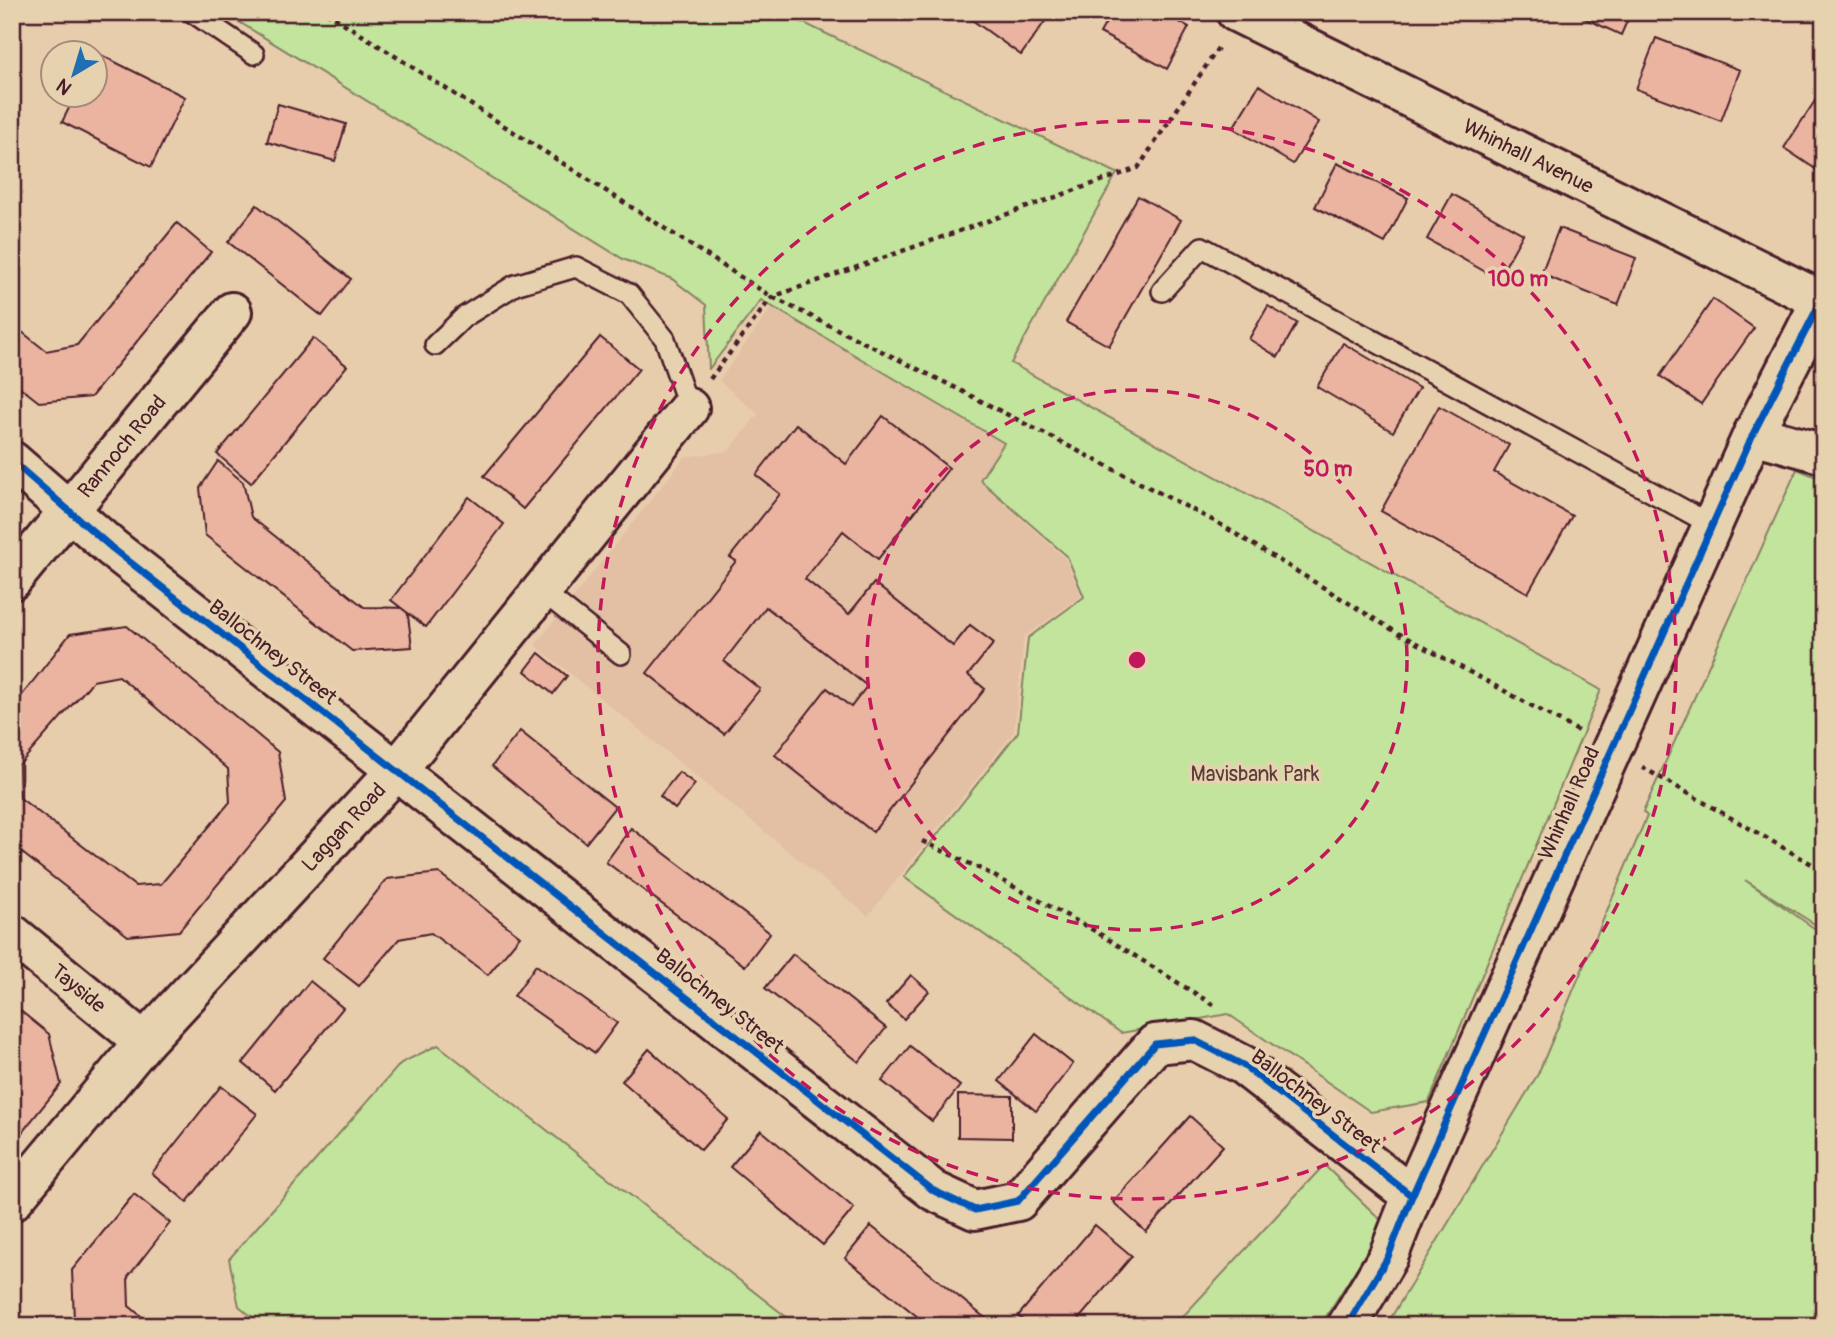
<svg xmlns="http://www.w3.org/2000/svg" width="1836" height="1338" font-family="Pangolin,sans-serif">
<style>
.built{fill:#e3bfa4}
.green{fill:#c3e49c;stroke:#868264;stroke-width:2}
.building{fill:#ebb4a1;stroke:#4a1f2b;stroke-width:2;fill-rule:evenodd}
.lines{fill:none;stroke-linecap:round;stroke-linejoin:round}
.lane-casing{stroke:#4a1f2b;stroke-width:24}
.street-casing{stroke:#4a1f2b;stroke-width:44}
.secondary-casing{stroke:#4a1f2b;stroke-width:44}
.path{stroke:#4a1f2b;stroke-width:4.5;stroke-dasharray:5 5;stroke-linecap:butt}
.lane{stroke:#e7d2b0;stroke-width:19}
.street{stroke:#e7d2b0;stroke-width:38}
.secondary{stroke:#e7d2b0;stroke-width:38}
.cycleway-casing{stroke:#e7d2b0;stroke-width:11}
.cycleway{stroke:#0057b8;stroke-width:7}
.ring{fill:none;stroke:#c2185b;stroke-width:3.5;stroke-dasharray:12 9}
.labels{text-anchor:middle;stroke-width:7;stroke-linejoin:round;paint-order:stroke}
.street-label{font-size:21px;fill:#4a1f2b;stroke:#e7d2b0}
.park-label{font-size:21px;fill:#5c3d3c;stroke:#e7d2b0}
.centre{fill:#c2185b;stroke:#e7d2b0;stroke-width:3.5}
.ring-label{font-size:21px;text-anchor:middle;font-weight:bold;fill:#c2185b;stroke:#e7d2b0;stroke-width:7;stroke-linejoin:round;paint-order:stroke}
</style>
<rect width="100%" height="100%" fill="#e8cdad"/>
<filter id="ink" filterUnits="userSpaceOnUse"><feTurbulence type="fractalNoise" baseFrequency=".0143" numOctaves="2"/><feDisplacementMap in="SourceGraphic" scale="14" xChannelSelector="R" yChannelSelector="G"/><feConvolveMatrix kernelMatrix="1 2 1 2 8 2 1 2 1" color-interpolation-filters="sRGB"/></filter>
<g filter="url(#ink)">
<path class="built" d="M772,307L1003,444L979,481L1065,558L1081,596L1024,637L1014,732L868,916L535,645L685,457L729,451L758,414L719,381Z"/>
<g class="green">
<path d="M223,12H781L1117,173L1011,363L1601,690L1429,1102L1371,1112L1228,1014L1121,1033L904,877L1018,732L1028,638L1084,597L1067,556L980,480L1004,443L761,300L709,369L706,305L672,279L623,259Z"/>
<path d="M1797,469L1824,480V930L1745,880L1824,935V1326H1386L1538,1074L1647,816L1643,812Z"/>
<path d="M438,1045L798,1326H263L239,1306L229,1259L401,1063Z"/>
<path d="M1324,1165L1385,1224L1320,1326H1174Z"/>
</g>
<g class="building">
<path d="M961,12H1036L1046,20L1021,55Z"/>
<path d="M1112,12H1161L1189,27L1167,69L1100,33Z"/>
<path d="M1571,12H1631L1621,35Z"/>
<path d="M1656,38L1740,70L1721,121L1636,89Z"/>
<path d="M97,53L185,97L151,167L62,122L76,94H94V58Z"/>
<path d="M1259,85L1319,122L1293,164L1233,128Z"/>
<path d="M1824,87V173L1823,174L1784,148Z"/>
<path d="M278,104L346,124L335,161L267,142Z"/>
<path d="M1337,163L1408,198L1385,243L1315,207Z"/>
<path d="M1452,194L1523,234L1498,279L1427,239Z"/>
<path d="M1138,196L1181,220L1109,346L1066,322Z"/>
<path d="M257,205L351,279L322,316L228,242Z"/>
<path d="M177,223L211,252L91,397L39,402L12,381V324L46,351L77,345Z"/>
<path d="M1559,228L1636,258L1618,305L1541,274Z"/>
<path d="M1713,299L1754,328L1701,404L1660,376Z"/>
<path d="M1268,306L1297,323L1278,357L1249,339Z"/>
<path d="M600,337L639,369L523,509L484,476Z"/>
<path d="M313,338L347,366L251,483L217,454Z"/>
<path d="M1343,343L1419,388L1393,432L1317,387Z"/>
<path d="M1439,406L1509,445L1494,472L1572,516L1528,593L1381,511Z"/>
<path d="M883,416L949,468L878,559L843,531L805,579L849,614L874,583L953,646L970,625L994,643L968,675L985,689L873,832L775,755L827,688L851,707L867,686L766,607L724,661L760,689L724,734L647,673L736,561L730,557L780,494L756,475L796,424L846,464Z"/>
<path d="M218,461L243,482L251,517L364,607L407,608L412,647L352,651L205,535L200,488Z"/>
<path d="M469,497L504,524L426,627L391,600Z"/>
<path d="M127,626L278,752L286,802L179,931L128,936L12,845V708L70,634ZM119,676L228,769L230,802L161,884L135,886L20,798L19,765L93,681Z"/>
<path d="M539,653L567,676L553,694L525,671Z"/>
<path d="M520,731L615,807L586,843L492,766Z"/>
<path d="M679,772L695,784L675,809L660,796Z"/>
<path d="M631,828L770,933L745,966L606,862Z"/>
<path d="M439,873L520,936L488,975L431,933L399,939L359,986L323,958L387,879Z"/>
<path d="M793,954L886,1028L859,1062L765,988Z"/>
<path d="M536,965L617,1023L595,1053L514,996Z"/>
<path d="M911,975L929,991L904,1019L886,1004Z"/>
<path d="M310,981L343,1008L275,1090L243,1063Z"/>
<path d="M12,1004L49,1034L61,1084L12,1145Z"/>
<path d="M1036,1034L1073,1064L1036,1111L999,1081Z"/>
<path d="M910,1046L960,1086L932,1121L882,1081Z"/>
<path d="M649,1049L728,1119L701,1150L622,1081Z"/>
<path d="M221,1086L257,1114L187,1202L152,1173Z"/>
<path d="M958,1095L1012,1096V1138L958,1137Z"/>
<path d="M1190,1116L1223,1146L1146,1232L1113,1202Z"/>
<path d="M761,1130L854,1208L823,1245L730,1167Z"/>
<path d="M134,1194L170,1223L128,1277L129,1306L153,1326H82L74,1320L72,1270Z"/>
<path d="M1095,1225L1132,1256L1073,1326H1030L1018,1316Z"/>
<path d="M871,1226L995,1326H929L845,1258Z"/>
</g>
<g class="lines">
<defs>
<g id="lane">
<path d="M192,12L254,54"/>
<path d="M1162,291L1202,247L1712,525"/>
<path d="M435,345L464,317L515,285L576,267L629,294L665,339L689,408"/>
<path d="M542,591L621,654"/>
</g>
<g id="street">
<path id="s1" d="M1236,12L1820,300"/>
<path d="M1753,434L1824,454"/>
<path d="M12,461L112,548L934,1191L975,1210L1018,1201L1155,1044L1194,1040L1243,1065L1412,1196"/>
<path id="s2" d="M12,580L232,312"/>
<path id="s3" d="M12,934L144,1042"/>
<path id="s4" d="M12,1201L144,1042L397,770L689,408"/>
</g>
<path id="secondary" d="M1347,1326L1388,1257L1412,1196L1753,434L1824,295"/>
</defs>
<use href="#lane" class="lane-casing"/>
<use href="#street" class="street-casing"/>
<use href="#secondary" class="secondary-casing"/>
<g class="path">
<path d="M326,12L772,297L946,383L1218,523L1396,632L1580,732"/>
<path d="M710,379L772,297L1138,168L1220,45"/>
<path d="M1642,767L1824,871"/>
<path d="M922,841L985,871L1095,931L1217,1007"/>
</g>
<use href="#lane" class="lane"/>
<use href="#street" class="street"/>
<use href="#secondary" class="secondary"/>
<defs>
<g id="cycleway">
<path d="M12,461L112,548L934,1191L975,1210L1018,1201L1155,1044L1194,1040L1243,1065L1412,1196"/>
<path d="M1347,1326L1388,1257L1412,1196L1753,434L1824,295"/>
</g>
</defs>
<use href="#cycleway" class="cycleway-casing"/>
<use href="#cycleway" class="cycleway"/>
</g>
</g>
<g class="ring">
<circle cx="1137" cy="660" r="270"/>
<circle cx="1137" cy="660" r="539"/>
</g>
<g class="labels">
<g class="street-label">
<text dy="7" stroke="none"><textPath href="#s1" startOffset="326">Whinhall Avenue</textPath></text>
<text dy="7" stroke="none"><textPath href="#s2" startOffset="173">Rannoch Road</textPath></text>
<text transform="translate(273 652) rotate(38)" y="7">Ballochney Street</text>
<text transform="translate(1569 803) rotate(-66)" y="7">Whinhall Road</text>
<text dy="7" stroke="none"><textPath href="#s4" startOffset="500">Laggan Road</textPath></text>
<text dy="7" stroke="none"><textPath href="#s3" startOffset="86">Tayside</textPath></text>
<text transform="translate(720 1001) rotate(38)" y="7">Ballochney Street</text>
<text transform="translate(1316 1101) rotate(37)" y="7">Ballochney Street</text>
</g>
<g class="park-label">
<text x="1255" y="781">Mavisbank Park</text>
</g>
</g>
<circle cx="1137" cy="660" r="10" class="centre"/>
<g class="ring-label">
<text x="1518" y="286">100 m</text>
<text x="1328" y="476">50 m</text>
</g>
<rect width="1836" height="1338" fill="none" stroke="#e7d2b0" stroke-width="42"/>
<rect x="21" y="21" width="1794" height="1296" fill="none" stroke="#4a1f2b" stroke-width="2.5" filter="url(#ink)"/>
<g transform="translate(74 74) rotate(218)"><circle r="33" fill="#e7d2b0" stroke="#a88a7b" stroke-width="2"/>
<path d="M0-5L12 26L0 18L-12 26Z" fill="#1f6fb2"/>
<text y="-10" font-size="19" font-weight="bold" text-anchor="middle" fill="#4a1f2b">N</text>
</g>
</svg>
